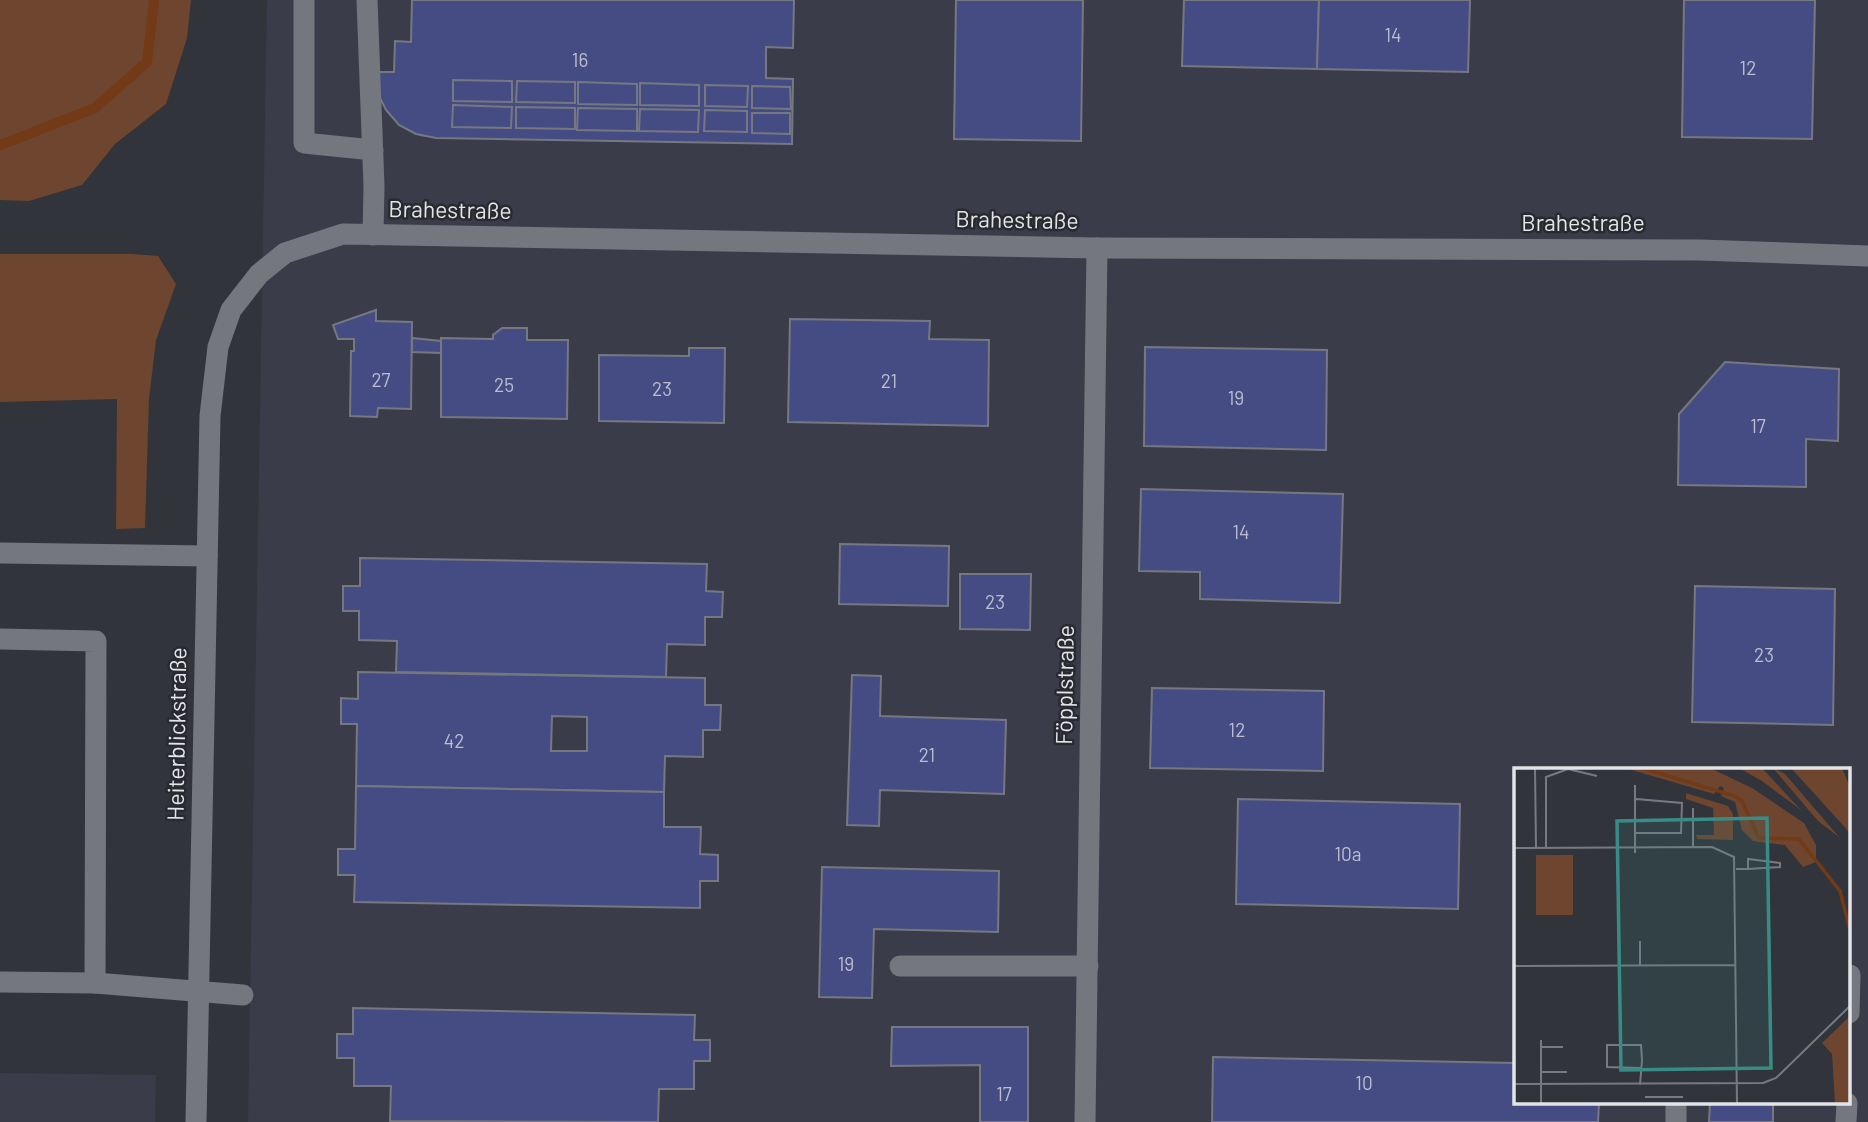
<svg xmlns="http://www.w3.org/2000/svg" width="1868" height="1122" font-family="Barlow,sans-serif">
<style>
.built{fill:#3a3d49;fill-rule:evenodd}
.green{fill:#6e452e}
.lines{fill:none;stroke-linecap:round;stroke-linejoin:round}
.stream{stroke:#723a17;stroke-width:10}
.building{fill:#454c83;stroke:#767880;stroke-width:2;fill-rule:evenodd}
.minor{stroke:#75777f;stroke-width:21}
.labels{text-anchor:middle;stroke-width:5;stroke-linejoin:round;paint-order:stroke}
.number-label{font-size:19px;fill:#bcbecf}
.street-label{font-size:23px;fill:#e3e4e8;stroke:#292a30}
.inset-river{fill:none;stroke:#723a17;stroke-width:3.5}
.inset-road{fill:none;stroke:#797a80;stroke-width:2}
.view{fill:#398c86;fill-opacity:0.15;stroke:#398c86;stroke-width:3.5}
.inset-edge{fill:none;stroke:#e3e4e8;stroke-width:3.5}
</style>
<rect width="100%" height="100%" fill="#32343b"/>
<g class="built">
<path d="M267,0H1868V1122H248ZM1516,770H1849V1103H1516Z"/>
<path d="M0,1073L156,1075L155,1122H0Z"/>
</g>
<g class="green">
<path d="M0,0H191L187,38L166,104L115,144L82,185L29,201L0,200Z"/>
<path d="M0,254H132L158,256L176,284L156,340L149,399L145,528L116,529L117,399L0,402Z"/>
</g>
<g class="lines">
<path class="stream" d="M0,145L95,108L147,62L154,0"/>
</g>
<g class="building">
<path d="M412,0H794L793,48L766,47V78L793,79L792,144L436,138L416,134L399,125L386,110L377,92L376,72H394L395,41L411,42Z"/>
<path d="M956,0H1083L1081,141L954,139Z"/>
<path d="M1184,0H1319L1317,69L1182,66Z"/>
<path d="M1319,0H1470L1468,72L1317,69Z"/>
<path d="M1684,0H1815L1812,139L1682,137Z"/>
<path d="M453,80L512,81V102L453,101Z"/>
<path d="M517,81L575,82V103L516,102Z"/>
<path d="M578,82L637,84V105L578,104Z"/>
<path d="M640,83L699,85V106L640,105Z"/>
<path d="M705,85L748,86L747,107L705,106Z"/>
<path d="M752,86L790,87L791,109L752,108Z"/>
<path d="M453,105L512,107L511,128L452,127Z"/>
<path d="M516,107L575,108V129L516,128Z"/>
<path d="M578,108L637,109V131L577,130Z"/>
<path d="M640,109L699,110L698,132L639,131Z"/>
<path d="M705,110L747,111V132L704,131Z"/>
<path d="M752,113H790V134L752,133Z"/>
<path d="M376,310V321L412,322L411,409L378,408L377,417L350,416L351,351H354V339H338L333,325Z"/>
<path d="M790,319L930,321L929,339L989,340L988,426L788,422Z"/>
<path d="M502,328H527V340H568L567,419L441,417V338L493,339V335Z"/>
<path d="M412,338L441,341V353L412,352Z"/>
<path d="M1145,347L1327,350L1326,450L1144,446Z"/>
<path d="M689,348H725L724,423L599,421V355L689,356Z"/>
<path d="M1725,362L1839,369L1838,441L1806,439V487L1678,485L1679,414Z"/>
<path d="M1141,489L1343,494L1340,603L1200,599V572L1139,571Z"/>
<path d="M840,544L949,546L948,606L839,604Z"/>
<path d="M360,558L707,564L706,591L723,592L722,617H705V645L667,644L666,677L396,672L397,641L359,640V611H343V586H360Z"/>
<path d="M960,574H1031L1030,630L960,629Z"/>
<path d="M1695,586L1835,589L1833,725L1692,722Z"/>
<path d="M358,672L705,678V705H721L720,730H703V757L665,756L664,792L356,786L357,724H341V698L358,699ZM552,716L587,717V751H551Z"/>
<path d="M852,675L881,676L880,716L1006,720L1004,794L880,790L879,826L847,825Z"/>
<path d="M1152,688L1324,691L1323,771L1150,768Z"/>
<path d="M356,786L664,792V827H701L700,854L718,855V881H700V908L354,902L355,875H338V849H355Z"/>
<path d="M1238,799L1460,804L1458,909L1236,904Z"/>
<path d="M822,867L999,871L998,932L874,929L872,998L819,997Z"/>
<path d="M353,1008L695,1015L694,1040H710V1061H694V1089H659L658,1122L390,1121L391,1086H354V1058H337V1034H353Z"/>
<path d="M892,1027H1028V1122H980V1065L891,1066Z"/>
<path d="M1213,1057L1516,1063V1103H1599L1598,1122H1212Z"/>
<path d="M1710,1103H1773V1122H1709Z"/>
</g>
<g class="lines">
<g class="minor">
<path d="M304,0V143L373,150"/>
<path d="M367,0L374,186L373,235"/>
<path d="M0,553L207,556"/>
<path d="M0,639L96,641L95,983"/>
<path d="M900,966H1088"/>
<path d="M0,982L95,983L243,995"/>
<path d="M1849,1013L1850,975"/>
<path d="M196,1122L210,416L218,347L231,310L259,274L285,253L343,234L1097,248L1700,250L1868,256"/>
<path d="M1085,1122L1097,248"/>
<path d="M1676,1122V1103"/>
<path d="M1846,1122L1847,1103"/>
</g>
</g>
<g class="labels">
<g class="number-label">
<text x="1393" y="42">14</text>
<text x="580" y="67">16</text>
<text x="1748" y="75">12</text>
<text x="381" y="387">27</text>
<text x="889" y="388">21</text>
<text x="504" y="392">25</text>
<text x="662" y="396">23</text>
<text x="1236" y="405">19</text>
<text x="1758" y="433">17</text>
<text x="1241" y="539">14</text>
<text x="995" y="609">23</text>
<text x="1764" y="662">23</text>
<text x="1237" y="737">12</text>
<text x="454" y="748">42</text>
<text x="927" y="762">21</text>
<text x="1348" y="861">10a</text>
<text x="846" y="971">19</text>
<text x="1364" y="1090">10</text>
<text x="1004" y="1101">17</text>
</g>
<g class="street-label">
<text transform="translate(450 210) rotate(1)" y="8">Brahestraße</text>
<text transform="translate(1017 220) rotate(1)" y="8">Brahestraße</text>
<text x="1583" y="231">Brahestraße</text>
<text transform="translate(1065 685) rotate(-89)" y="8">Föpplstraße</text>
<text transform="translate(177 734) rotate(-89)" y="8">Heiterblickstraße</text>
</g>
</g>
<g transform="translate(1514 768)">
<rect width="336" height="336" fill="#32343b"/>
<path d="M111,0H196L238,20L290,55L302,77V94L289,99L271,77L239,73L228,62L221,34L207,28L210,20L206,18L200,26ZM225,0H248L287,42L248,13ZM259,0L271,6L326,70L304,53ZM277,0H328L336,19V65ZM172,25L214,38L219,46V72L183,71L182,67H200L199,40L172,31ZM22,87H59V147H22ZM336,248V336H321L318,286L308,275Z" fill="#6e452e"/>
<path class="inset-river" d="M128,0L221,28L228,33L245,70L285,71L326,123L336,162"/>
<path class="inset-road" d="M21,0L22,80M122,31L168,35L167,65H122M179,40V79M0,80L198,79L220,89L223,336M32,80V9L54,1L83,8M121,85V17M222,101H234L266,99V95L234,91V101M126,173V198M0,198L222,197M27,272V336M27,279H49M27,304H53M0,316L249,315L262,310L336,238M126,317L128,292L127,277H93V299L127,300M131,329H169"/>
<path class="view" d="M253,50L257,300L107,302L103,53Z"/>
<rect width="336" height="336" class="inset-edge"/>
</g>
</svg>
